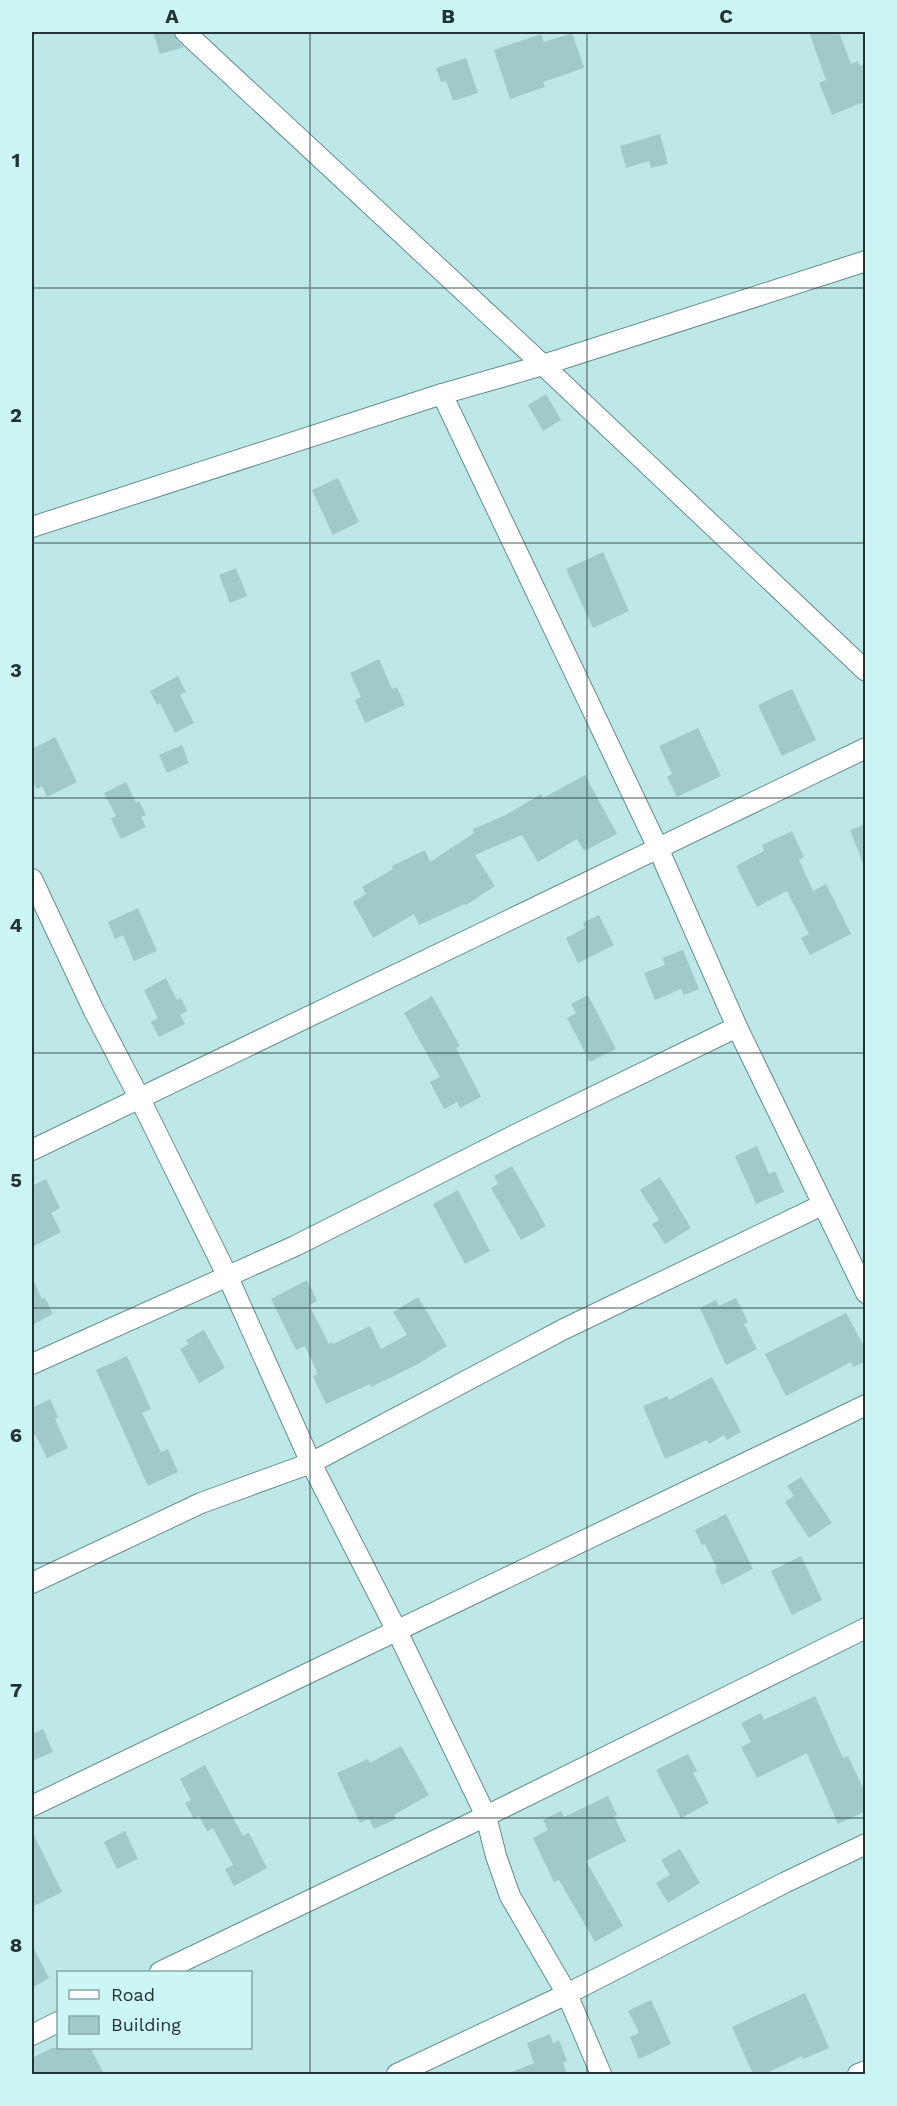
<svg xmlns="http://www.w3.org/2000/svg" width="897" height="2106" font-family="'Work Sans',sans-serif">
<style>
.building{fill:#a0c9c9}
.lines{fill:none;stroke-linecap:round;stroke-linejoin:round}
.minor-casing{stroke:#658d8c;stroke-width:22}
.minor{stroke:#fff;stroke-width:20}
.grid{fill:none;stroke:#233;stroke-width:1.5;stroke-opacity:0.55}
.neatline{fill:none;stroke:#233;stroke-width:2}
.grid-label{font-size:20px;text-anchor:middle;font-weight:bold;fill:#233}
</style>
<rect width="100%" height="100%" fill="#bee8e8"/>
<g class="building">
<path d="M153,32H173L176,40L184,47L160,54Z"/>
<path d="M809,32H839L851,64L858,61L860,66L866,64V101L832,115L819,83L826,80Z"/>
<path d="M572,33L584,68L543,82L545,87L510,99L494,50L541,34L544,42Z"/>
<path d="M466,58L478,93L453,101L446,81L441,82L436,68Z"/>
<path d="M660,134L668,164L651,168L649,161L626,168L620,146Z"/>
<path d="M546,394L561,420L543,431L528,405Z"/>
<path d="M338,478L359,522L333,535L312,490Z"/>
<path d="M603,552L629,611L593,628L566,569Z"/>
<path d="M236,568L247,596L230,603L219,575Z"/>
<path d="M379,659L392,689L397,687L405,705L365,723L355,700L361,697L350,673Z"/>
<path d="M178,676L186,692L180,695L194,723L175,733L160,703L157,705L150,691Z"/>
<path d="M792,689L816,740L782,756L758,705Z"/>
<path d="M698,728L721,776L677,797L667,777L672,774L659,746Z"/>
<path d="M55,737L77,782L47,797L42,786L37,789L32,779V749Z"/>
<path d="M182,745L189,763L167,773L159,755Z"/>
<path d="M585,775L617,834L584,851L577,839L538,862L522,835L475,855L495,886L466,905L465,904L419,925L414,914L373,938L353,902L366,894L362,887L393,869L392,866L425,850L430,862L474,833L473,829L506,815L541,794L543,798Z"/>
<path d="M126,782L136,803L139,801L146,815L141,817L146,827L121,839L111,819L116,816L104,793Z"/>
<path d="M866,824V866H864L850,830Z"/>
<path d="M792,831L804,857L799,860L813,891L826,884L851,934L810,955L801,938L809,934L787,891L757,907L736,866L764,851L762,845Z"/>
<path d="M138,908L157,951L134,961L123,935L115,939L108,922Z"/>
<path d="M599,915L614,945L578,963L566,938L585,928L583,923Z"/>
<path d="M683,950L699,989L684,995L681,989L655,1000L644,973L665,965L662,958Z"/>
<path d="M166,978L177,1000L181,998L187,1011L180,1015L185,1024L159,1037L151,1022L158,1018L144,990Z"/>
<path d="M588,995L616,1049L590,1062L567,1018L576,1013L571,1004Z"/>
<path d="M432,996L460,1046L456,1048L481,1097L460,1108L457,1102L444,1109L430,1082L440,1077L404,1013Z"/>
<path d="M757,1146L769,1174L775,1171L784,1192L756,1204L735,1156Z"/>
<path d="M512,1166L546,1226L521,1240L491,1188L498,1184L494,1176Z"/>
<path d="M660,1177L691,1228L665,1244L652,1224L659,1220L640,1190Z"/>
<path d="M46,1179L60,1208L51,1213L61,1232L32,1247V1186Z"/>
<path d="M458,1190L490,1251L465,1264L433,1204Z"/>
<path d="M32,1277L42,1299L45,1298L53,1314L32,1325Z"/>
<path d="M307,1280L317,1301L309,1305L329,1344L332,1342L333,1344L370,1326L381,1349L407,1335L393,1312L418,1297L447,1346L416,1365L371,1387L370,1384L326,1404L313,1376L318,1374L305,1346L296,1350L271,1299Z"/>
<path d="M736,1298L748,1322L744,1324L757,1349L726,1365L700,1308L716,1300L719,1306Z"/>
<path d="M846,1313L866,1350V1361L853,1367L851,1362L786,1396L765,1354Z"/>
<path d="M204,1330L225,1368L199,1383L180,1349L189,1344L186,1340Z"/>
<path d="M127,1356L151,1409L142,1413L161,1452L168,1449L178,1472L148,1486L96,1370Z"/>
<path d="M712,1377L741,1432L727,1440L724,1435L709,1444L707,1440L665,1459L643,1406L667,1396L669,1400Z"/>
<path d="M50,1399L58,1417L55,1419L68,1448L47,1458L35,1434L32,1436V1408Z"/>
<path d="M801,1477L832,1523L809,1538L785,1502L794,1496L787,1486Z"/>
<path d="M726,1514L753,1569L722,1585L715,1570L717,1568L705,1544L702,1545L695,1530Z"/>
<path d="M801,1556L822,1600L792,1615L771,1571Z"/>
<path d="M815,1696L843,1758L848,1756L866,1794V1811L838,1824L807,1753L757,1778L741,1747L751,1742L741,1723L761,1713L764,1720Z"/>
<path d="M43,1729L53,1752L32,1761V1734Z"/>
<path d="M401,1746L429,1795L394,1815L396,1819L374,1829L369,1819L360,1823L337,1773L368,1759L370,1763Z"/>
<path d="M688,1754L697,1771L693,1773L709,1803L681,1818L656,1770Z"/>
<path d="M205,1765L243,1836L249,1833L267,1868L234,1886L225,1869L233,1865L213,1828L207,1831L199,1816L194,1819L185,1803L191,1800L180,1779Z"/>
<path d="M608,1796L617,1815L614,1816L626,1841L586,1861L623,1926L595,1942L559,1880L554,1882L533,1838L548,1830L543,1820L561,1811L564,1817Z"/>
<path d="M32,1831L62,1892L32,1907Z"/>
<path d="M125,1831L138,1859L117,1869L104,1842Z"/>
<path d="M680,1849L700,1883L668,1903L656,1883L670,1875L661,1860Z"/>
<path d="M32,1945L49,1978L32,1988Z"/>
<path d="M805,1993L829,2048L803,2059L802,2056L765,2074H753L732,2027Z"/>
<path d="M651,2000L671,2044L639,2059L630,2037L639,2033L628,2011Z"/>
<path d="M550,2034L553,2043L559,2040L567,2061L563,2063L567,2074H507L534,2063L527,2043Z"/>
<path d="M52,2048H90L104,2074H32V2058Z"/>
</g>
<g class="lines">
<defs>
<g id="minor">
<path d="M185,32L543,365L866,671"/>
<path d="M442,394L658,848L737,1027L866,1293"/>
<path d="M32,527L442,394L543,365L866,261"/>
<path d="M32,879L94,1011L140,1099L227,1275L311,1463L396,1629L486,1816L496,1856L510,1896L567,1994L601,2074"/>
<path d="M32,1150L866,748"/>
<path d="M32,1364L295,1246L521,1132L737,1027"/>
<path d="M32,1583L201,1503L311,1463L564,1329L822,1205"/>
<path d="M32,1806L866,1405"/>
<path d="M160,1972L486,1816L866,1628"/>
<path d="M32,2035L58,2022"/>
<path d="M397,2074L567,1994L786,1882L866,1844"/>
<path d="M858,2074L866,2071"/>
</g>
</defs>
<use href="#minor" class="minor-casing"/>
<use href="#minor" class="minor"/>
</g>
<path class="grid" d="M310,32V2074M587,32V2074M32,288H866M32,543H866M32,798H866M32,1053H866M32,1308H866M32,1563H866M32,1818H866"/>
<rect width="897" height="2106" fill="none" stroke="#cbf6f5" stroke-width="66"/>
<rect x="57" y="1971" width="195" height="78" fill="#cbf6f5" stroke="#87a8a7" stroke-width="1.5"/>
<rect x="69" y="1990" width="30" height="9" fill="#ffffff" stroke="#87a8a7" stroke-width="1.5"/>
<text x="111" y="2001" font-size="18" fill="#223333">Road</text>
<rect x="69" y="2016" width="30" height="18" fill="#a0c9c9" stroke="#87a8a7" stroke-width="1.5"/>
<text x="111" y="2031" font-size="18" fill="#223333">Building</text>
<rect x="33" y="33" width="831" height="2040" class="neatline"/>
<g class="grid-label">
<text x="172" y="23">A</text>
<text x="448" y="23">B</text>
<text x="726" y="23">C</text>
<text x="16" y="167">1</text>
<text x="16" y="422">2</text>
<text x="16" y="677">3</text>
<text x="16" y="932">4</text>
<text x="16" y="1187">5</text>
<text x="16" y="1442">6</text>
<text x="16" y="1697">7</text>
<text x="16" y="1952">8</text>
</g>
</svg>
